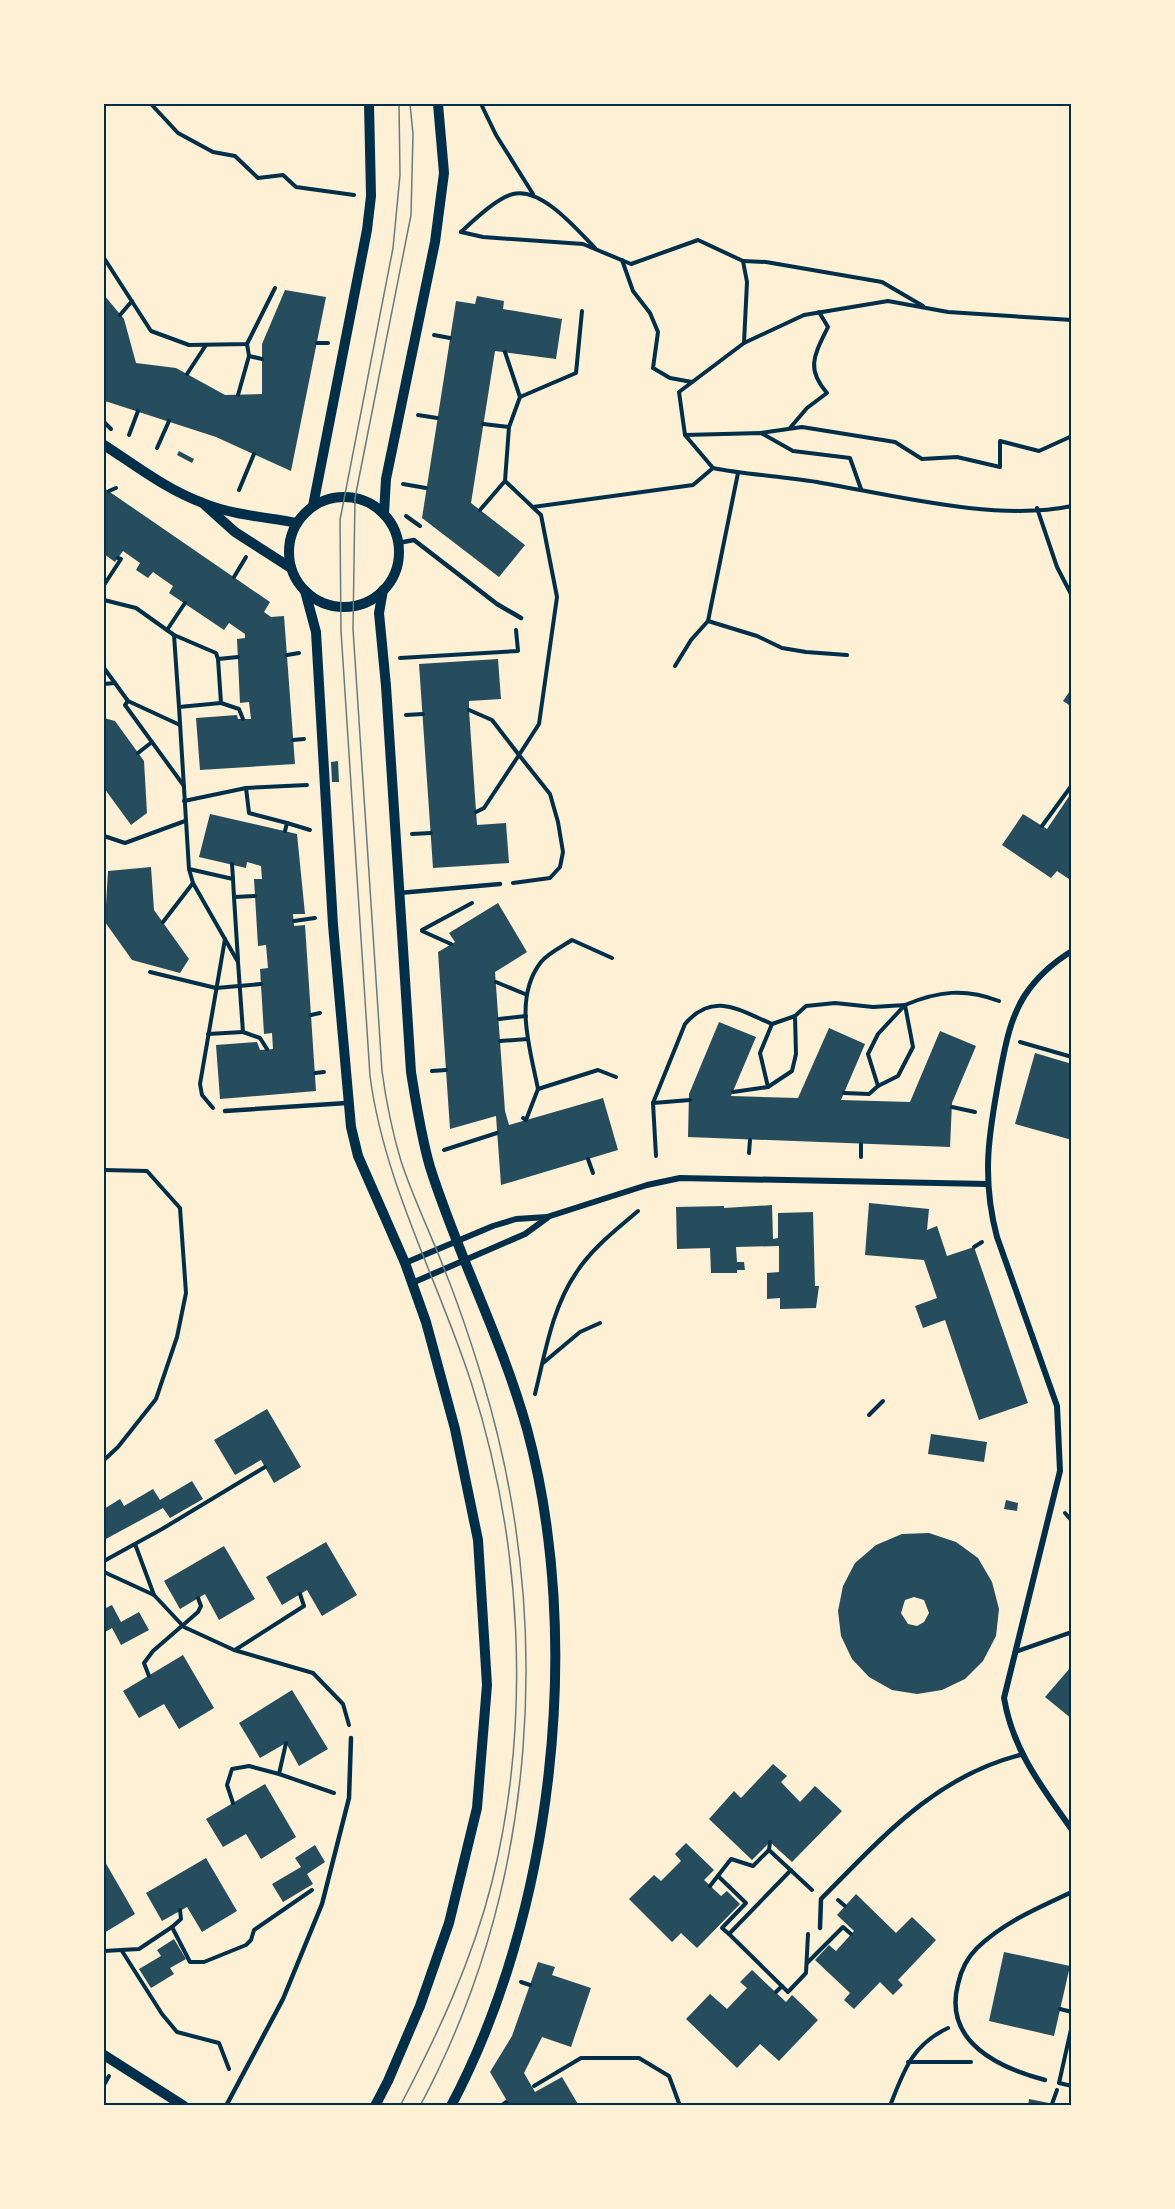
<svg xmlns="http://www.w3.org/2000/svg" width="1175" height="2209" font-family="Raleway,sans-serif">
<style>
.building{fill:#264d5e;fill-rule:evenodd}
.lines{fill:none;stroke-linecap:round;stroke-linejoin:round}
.path{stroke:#003049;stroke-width:4}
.service{stroke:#003049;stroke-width:4.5}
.minor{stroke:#003049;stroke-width:6}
.tertiary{stroke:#003049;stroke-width:10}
.tram{stroke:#657d81;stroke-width:1.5}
.neatline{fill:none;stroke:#003049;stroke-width:2}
</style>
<rect width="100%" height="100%" fill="#fdf0d5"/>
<g class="building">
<path d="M285,290L326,297L291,471L216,437L105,401L104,295L124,319L136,363L176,368L225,395L262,394V344Z"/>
<path d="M477,296L504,301L503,309L562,319L556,359L495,351L471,503L525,545L499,577L422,518L456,301L475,304Z"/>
<path d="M179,451L194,459L192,463L177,455Z"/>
<path d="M104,488L270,602L264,612L271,617L284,616L295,764L200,770L196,718L237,715L238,719H251L249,702L240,703L237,639L245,638V634L229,623L224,630L169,593L173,586L153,572L148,578L136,570L140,563L123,551L115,562L104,554Z"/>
<path d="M498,659L501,699L469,701V710L477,825L506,823L509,863L433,868L419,664Z"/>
<path d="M1072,688V707L1063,701Z"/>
<path d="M104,718L115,721L144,761L147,813L131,825L104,788Z"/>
<path d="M338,761L339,782H332L331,762Z"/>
<path d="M1072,792V881L1057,871L1051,878L1002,845L1023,814L1047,829Z"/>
<path d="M210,814L297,834L305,914H293L294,926L305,925L316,1091L220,1099L216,1045L257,1042L260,1050L273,1049L272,1033L264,1034L260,969L268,968L266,945L258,946L254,879H262L261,866L247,862L246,868L199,857Z"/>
<path d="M151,867L154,910L189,959L180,973L132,960L105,922L108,871Z"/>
<path d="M498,903L527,952L495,972L505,1111L509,1125L603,1098L618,1150L501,1185L496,1116L450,1129L438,952L455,942L449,933Z"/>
<path d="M719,1022L756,1037L731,1096L798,1098L829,1028L865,1044L841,1100L910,1102L940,1031L976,1046L952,1103L950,1147L688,1137L689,1094Z"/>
<path d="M1035,1053L1072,1064V1140L1015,1124Z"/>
<path d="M869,1203L929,1209L927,1230L937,1226L947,1256L974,1247L1028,1403L979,1420L945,1320L923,1328L915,1306L937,1298L924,1260L865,1255Z"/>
<path d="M772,1205L773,1239L778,1238V1213L813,1212L815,1286H819L816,1308L780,1309V1298L767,1299V1273L779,1272V1246L736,1247L737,1262H744L745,1270H737V1273H711L710,1248L677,1249L676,1207L724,1206V1208Z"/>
<path d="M267,1409L301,1467L274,1483L261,1460L235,1475L214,1440Z"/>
<path d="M931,1434L987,1442L984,1462L928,1454Z"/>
<path d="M192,1481L203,1499L170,1518L163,1508L104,1540V1509L120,1499L124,1506L153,1489L160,1500Z"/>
<path d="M1006,1500L1018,1503L1017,1511L1004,1509Z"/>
<path d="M929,1533L956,1542L978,1558L992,1582L999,1609L996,1636L983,1661L965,1679L942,1690L917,1694L892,1690L869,1677L852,1659L841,1636L838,1611L843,1586L855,1563L876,1545L902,1534ZM914,1597L924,1600L929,1613L924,1622L917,1626L908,1624L901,1613L905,1600Z"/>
<path d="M326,1542L357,1595L322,1616L307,1590L282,1605L266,1577Z"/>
<path d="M224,1546L255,1599L219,1620L205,1594L180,1609L164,1581Z"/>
<path d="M112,1605L121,1622L139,1612L149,1630L121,1645L112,1628L105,1632L104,1629V1609Z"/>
<path d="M183,1655L214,1708L179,1729L164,1704L139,1718L123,1691Z"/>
<path d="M1070,1668L1072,1669V1719L1045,1697Z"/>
<path d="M292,1690L328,1749L299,1766L286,1743L260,1758L239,1723Z"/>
<path d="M773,1764L787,1776L781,1782L800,1802L815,1786L842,1811L792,1862L770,1842L752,1860L709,1819L734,1791L741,1798Z"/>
<path d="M265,1784L296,1837L261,1859L246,1834L223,1847L206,1819Z"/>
<path d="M686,1843L714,1870L704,1880L721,1896L727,1891L740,1904L697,1948L681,1933L672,1942L629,1899L654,1875L661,1881L681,1861L675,1854Z"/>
<path d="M315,1845L325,1862L307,1874L313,1884L283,1902L272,1884L301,1867L295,1858Z"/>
<path d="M206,1858L237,1911L202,1932L187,1907L162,1921L146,1893Z"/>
<path d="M104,1860L135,1914L104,1933Z"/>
<path d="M856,1894L896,1933L912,1917L936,1940L898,1980L903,1985L893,1995L880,1982L854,2009L844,2000L850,1993L815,1960L829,1945L836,1951L854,1931L837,1915Z"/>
<path d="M174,1939L186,1959L170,1968L174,1974L151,1988L139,1969L161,1956L157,1950Z"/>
<path d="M1004,1952L1070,1966L1054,2036L989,2021Z"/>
<path d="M538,1962L555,1967L552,1975L591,1988L571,2047L542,2037L524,2073L535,2092L562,2077L579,2106H510L490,2072L512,2036Z"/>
<path d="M752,1970L786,2002L792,1995L818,2020L779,2061L760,2044L737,2068L686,2019L710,1994L727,2009L747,1988L740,1982Z"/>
<path d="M1029,2099L1054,2104V2106H1028Z"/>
</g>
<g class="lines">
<g class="path">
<path d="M151,104L178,133L213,152L235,156L258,178L283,175L296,187L354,195"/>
<path d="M481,104L496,135L533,194"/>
<path d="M461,232L483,237L583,244L631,264L698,240L743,261L747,282L744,343"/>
<path d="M461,232C474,220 497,198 513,194C542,187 577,230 595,248"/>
<path d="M104,258L151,331L189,345L247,344L275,288"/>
<path d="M622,260L633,291L650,313L658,332L653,368L670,378L692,382"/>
<path d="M743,261L766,262L882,282L923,306"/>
<path d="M120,315L132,301"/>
<path d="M1072,320L948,312L888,301L804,315L744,343L679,392L685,435L713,468C747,475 782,476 817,482C892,495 997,522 1072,506"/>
<path d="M434,335L450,338"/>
<path d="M317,343H328"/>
<path d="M247,344L249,356L262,359"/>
<path d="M187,374L206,345"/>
<path d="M238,395L249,356"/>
<path d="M520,397L576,373L582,311"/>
<path d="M418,415L437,418"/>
<path d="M104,422L111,429"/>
<path d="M483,424L509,427"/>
<path d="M790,428L807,408L827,393C805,368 815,354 828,327L819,312"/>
<path d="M761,433L802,427L895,442L922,459L957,457L1000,467V441L1039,451L1072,436"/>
<path d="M129,435L138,411"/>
<path d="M685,435L761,433L793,451L850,458L861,489"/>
<path d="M157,448L169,421"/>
<path d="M505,481L541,515L557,597L539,724L519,755L550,794L558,822L563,852L560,867L550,878L513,883"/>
<path d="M403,484L426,488"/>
<path d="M239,490L254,454"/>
<path d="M109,491L116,488"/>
<path d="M533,507L693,485L713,468"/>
<path d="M1037,508L1057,567L1072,596"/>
<path d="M480,510L505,481L509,427L520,397L505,352"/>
<path d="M406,516L420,526"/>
<path d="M234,577L246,557"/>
<path d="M104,585L121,559L118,558"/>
<path d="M104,600L136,608L174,635L216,653L218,659L221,703L179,707L189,869L193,883L238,962L243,1032L260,1038L267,1049"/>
<path d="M708,621L757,636L782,648L806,652L847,655"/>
<path d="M167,630L185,603"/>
<path d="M174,635L179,707"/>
<path d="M287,655L299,653"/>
<path d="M400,658L518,651L516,630"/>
<path d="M218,659L238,657"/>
<path d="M675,666L691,640L708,621L738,473"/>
<path d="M104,668L128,701L180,725"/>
<path d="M104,684L115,683"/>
<path d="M128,701L125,705L184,786"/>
<path d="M221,703L239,709L243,719"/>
<path d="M469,710L492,720L519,755L484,808L476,812"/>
<path d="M406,715L423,714"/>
<path d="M293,740L304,739"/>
<path d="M138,753L152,742"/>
<path d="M184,801L246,788"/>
<path d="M287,823L310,830"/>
<path d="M1042,826L1072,785"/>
<path d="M285,831L287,823L249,813L246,788L307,785"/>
<path d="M412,834L431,833"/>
<path d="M104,836L125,843L185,821"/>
<path d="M189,869L233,879L232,864"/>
<path d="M233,879L234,897L255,896"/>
<path d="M234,897L238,960"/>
<path d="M294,921L315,918"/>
<path d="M163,922L193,883"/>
<path d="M422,930L472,903"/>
<path d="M422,931L451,944"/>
<path d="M150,972L216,988L261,984"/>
<path d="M496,982L525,994"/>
<path d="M311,1015L320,1013"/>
<path d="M499,1019L526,1016"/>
<path d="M208,1034L243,1032"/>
<path d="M500,1041L528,1039"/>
<path d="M1020,1042L1072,1057"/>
<path d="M432,1071L446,1070"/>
<path d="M315,1073L324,1072"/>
<path d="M878,1086L898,1076L913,1047L905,1005C938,991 965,988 999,1001"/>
<path d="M768,1087L792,1071L796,1054L795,1016L806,1006L835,1003L873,1007L905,1005L878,1034L868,1054L878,1086L869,1094L844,1093"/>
<path d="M538,1089C530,1048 513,998 541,962C548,953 563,946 572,940L612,958"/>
<path d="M733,1092L768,1087L760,1053L772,1024"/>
<path d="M653,1103L690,1100"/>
<path d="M952,1107L975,1112"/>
<path d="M213,1108L202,1095L200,1084L225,939"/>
<path d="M523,1118L526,1120L538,1089L598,1070L616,1077"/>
<path d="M861,1144V1157"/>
<path d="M444,1150L497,1133"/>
<path d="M749,1153L750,1140"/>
<path d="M656,1156L653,1103L685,1024C713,991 739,1010 772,1024L795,1016"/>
<path d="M588,1159L593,1173"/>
<path d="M104,1170L147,1171L180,1208L186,1293L177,1337L156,1399L118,1447L104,1460"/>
<path d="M974,1247L982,1242"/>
<path d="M543,1363L580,1332L600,1323"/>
<path d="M535,1394C545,1354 552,1308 576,1273C592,1248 616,1230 638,1211"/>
<path d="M869,1415L883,1401"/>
<path d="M1065,1513L1072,1521"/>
<path d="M135,1544L154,1595"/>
<path d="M104,1561L162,1529L265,1467"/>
<path d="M104,1572L154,1595L184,1627L234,1650L313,1673L343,1704L349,1725"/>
<path d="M235,1650L304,1606L300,1594"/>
<path d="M149,1676L144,1663L153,1651L198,1612L201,1606L198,1598"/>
<path d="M286,1743L279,1774L334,1793"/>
<path d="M233,1803L227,1785L232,1769L249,1766L279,1774"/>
<path d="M769,1850L770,1842"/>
<path d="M791,1870L729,1934L788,1992L806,1973L808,1934"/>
<path d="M718,1876L746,1903L722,1928L729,1934"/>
<path d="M710,1886L731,1859L753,1866L769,1850L812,1890"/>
<path d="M838,1900L845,1906"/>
<path d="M172,1927L181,1919L180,1910"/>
<path d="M104,1951L139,1949L172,1927L190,1962H204L246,1945L251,1940L254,1930L312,1890"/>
<path d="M122,1951L162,2014L177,2032L219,2043L229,2069"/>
<path d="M807,1963L843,1927L851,1934"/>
<path d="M1072,1968V1975"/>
<path d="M521,1982L530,1985"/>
<path d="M776,1992L782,1986"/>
<path d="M1060,2009L1072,2012"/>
<path d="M1072,2025L1059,2083L1072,2086"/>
<path d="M908,2062H971"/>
<path d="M104,2085L109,2076"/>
<path d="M534,2086L581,2058H639L669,2076L680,2106"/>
<path d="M1052,2104L1057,2090"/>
<path d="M501,2106L506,2102L508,2106"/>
<path d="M890,2106C904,2070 912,2045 948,2028"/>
</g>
<g class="service">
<path d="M398,543L414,540L497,604L521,618"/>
<path d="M399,893L500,884"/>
<path d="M225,1111L347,1103"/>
<path d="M1015,1652L1072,1632"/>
<path d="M820,1928L821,1899C881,1839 934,1777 1020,1755"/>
<path d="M1045,2080C999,2068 943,2042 958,1984C961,1970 967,1958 977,1948C1004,1922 1038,1908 1072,1892"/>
<path d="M226,2106L283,1999L322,1904L349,1798L351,1738"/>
</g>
<g class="minor">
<path d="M1072,951C1054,962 1037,977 1025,995C1010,1018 1005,1047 1000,1073C989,1132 981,1177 997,1237L1057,1406L1060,1471L1004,1698C1013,1751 1042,1787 1072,1830"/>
<path d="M405,1263L493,1226L516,1219L547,1217L647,1185L680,1178L987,1184"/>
<path d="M412,1283L525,1234L547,1218"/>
</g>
<g class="tertiary">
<path d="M104,445C135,465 167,490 203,503C232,515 266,517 297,523"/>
<circle cx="344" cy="552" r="55"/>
<path d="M205,505L235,532L291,568"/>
<path d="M313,506L367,230L371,196L369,104"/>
<path d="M384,514L386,479L435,242L444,173L438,104"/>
<path d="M383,590L379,613L386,686L411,1072C416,1103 421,1136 430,1167C458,1256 502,1339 527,1429C584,1639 553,1914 451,2106"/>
<path d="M305,591L316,632L333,925L351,1127L358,1156L405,1263L426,1322L455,1429L478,1540L487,1685L477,1808L449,1923L420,2006L388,2081L375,2106"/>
<path d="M104,2055L184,2106"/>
</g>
<g class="tram">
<path d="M399,104L400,175L393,248L340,520L341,631L370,1076C384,1183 438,1280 471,1382C522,1540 532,1720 492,1882C472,1961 438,2034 400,2106"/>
<path d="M410,104L413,134L411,215L355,498L353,629L382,1071C386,1101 392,1131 401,1161C413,1198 431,1234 445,1271C459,1306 471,1342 482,1378C555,1618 539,1883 420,2106"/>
</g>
</g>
<rect width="1175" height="2209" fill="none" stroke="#fdf0d5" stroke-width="210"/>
<rect x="105" y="105" width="965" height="1999" class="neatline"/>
</svg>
